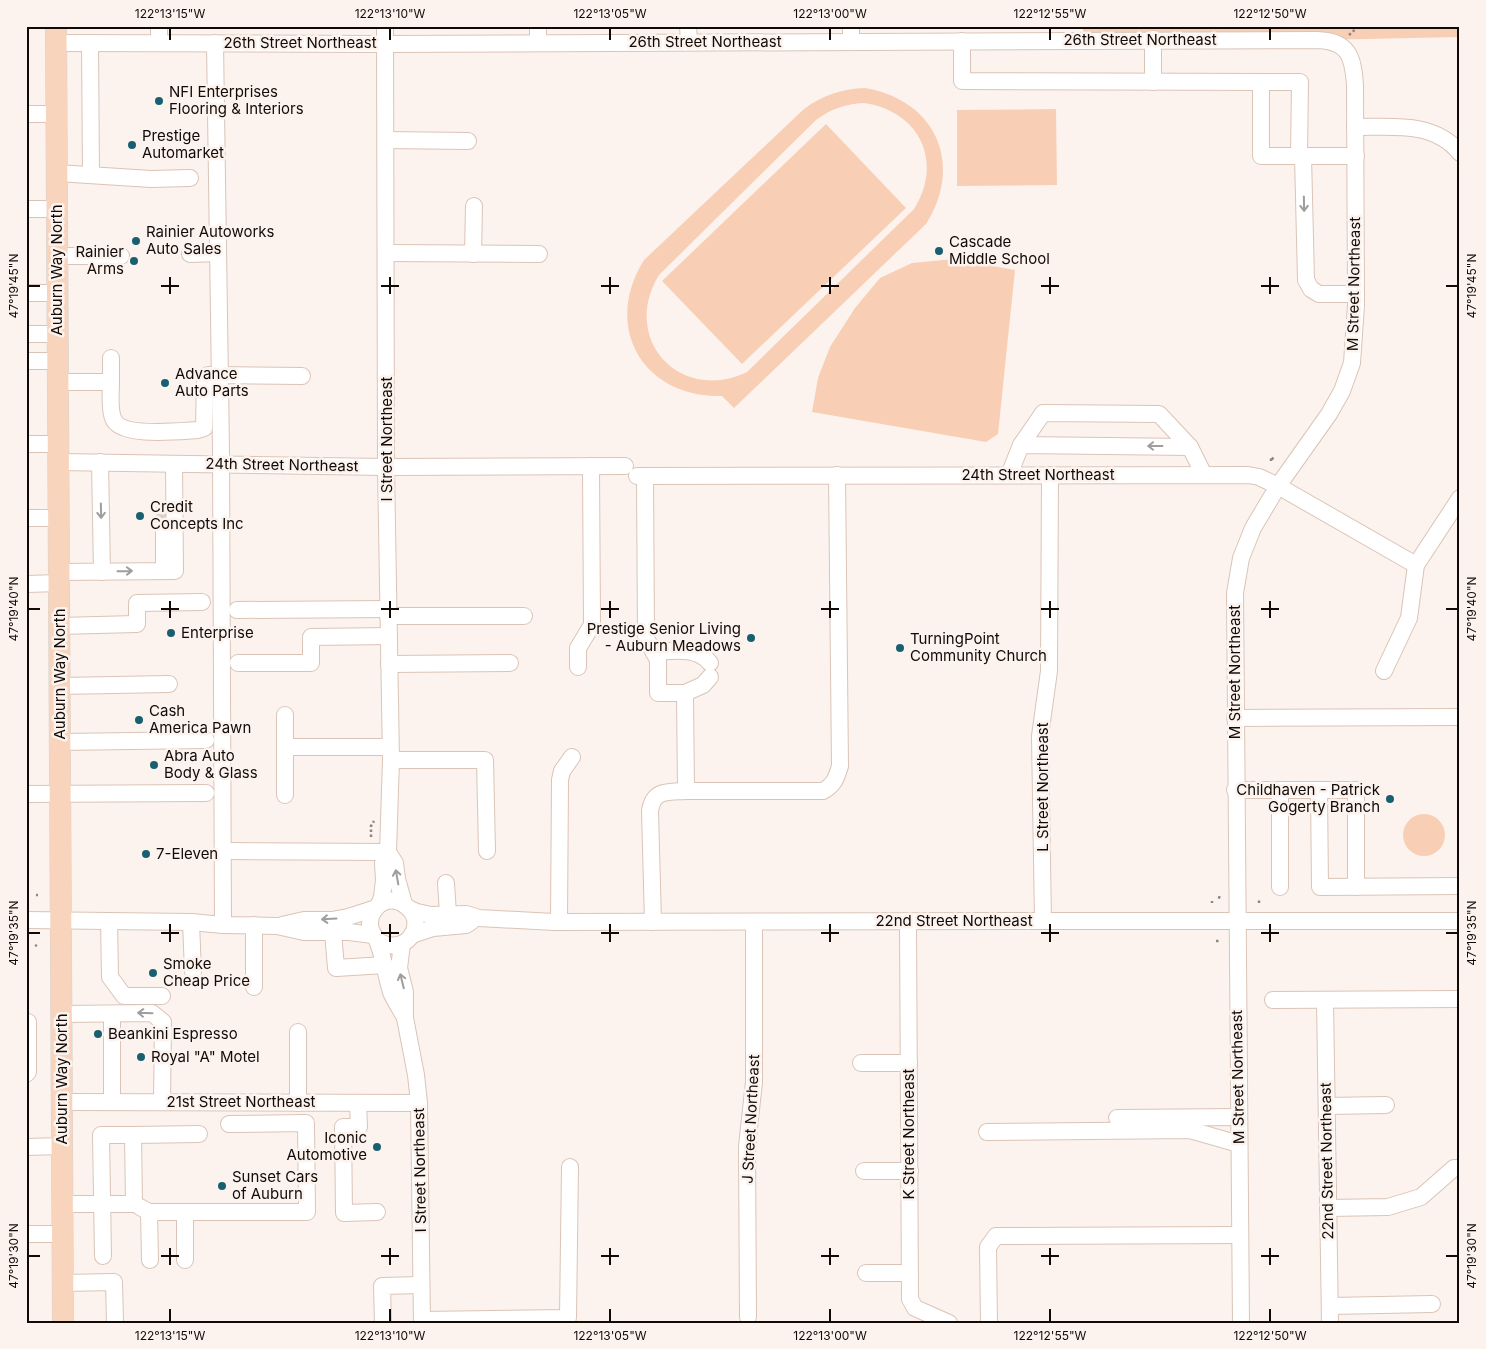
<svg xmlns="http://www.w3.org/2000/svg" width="1486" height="1349" font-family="Inter,sans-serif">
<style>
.green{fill:#f8cfb5;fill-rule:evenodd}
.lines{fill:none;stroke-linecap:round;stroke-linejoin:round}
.minor-tunnel{stroke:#d9d0cb;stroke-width:16;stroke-dasharray:16 8;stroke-linecap:butt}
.minor-casing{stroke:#dac4b7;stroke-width:18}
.major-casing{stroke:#d4d3d2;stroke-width:22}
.path{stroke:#8d8581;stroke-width:2.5;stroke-dasharray:2.5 2.5;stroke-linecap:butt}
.minor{stroke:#fff;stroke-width:16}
.major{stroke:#f9d4bd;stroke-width:21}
.oneway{stroke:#a09d9b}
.ticks{fill:none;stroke:#110a06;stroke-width:2}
.poi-dot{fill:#185f6f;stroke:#fcf3ee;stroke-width:2}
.labels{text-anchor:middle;stroke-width:5;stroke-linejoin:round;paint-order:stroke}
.street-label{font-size:15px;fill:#110a06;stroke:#fcf3ee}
.poi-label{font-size:15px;fill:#110a06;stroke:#fcf3ee;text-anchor:start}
.neatline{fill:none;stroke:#110a06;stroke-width:2}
.ticks-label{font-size:12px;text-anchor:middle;fill:#110a06}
</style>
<rect width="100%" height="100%" fill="#fcf3ee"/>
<g class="green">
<path d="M1083,26H1460V37L1317,40L1083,39Z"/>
<path d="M865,88C936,100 964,164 926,224L734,408L722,396C643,398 602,327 644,260L804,109C823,95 841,89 865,88ZM864,103C919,111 944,161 914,209L747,372C680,404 620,339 659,275L816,120C831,109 845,104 864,103Z"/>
<path d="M1056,109L1057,185L957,186V110Z"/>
<path d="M826,124L906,208L742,364L662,281Z"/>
<path d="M954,259L1015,270L998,434L986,442L812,412L818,378L830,347L855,308L880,278L912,263Z"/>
<circle cx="1424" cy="835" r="21"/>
</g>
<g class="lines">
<path class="minor-tunnel" d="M164,507V525"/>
<defs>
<g id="minor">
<path d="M159,26V43"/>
<path d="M538,26V43"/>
<path d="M688,26L689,42"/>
<path d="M851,26V41"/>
<path d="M962,41V81L1300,82L1299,156H1356"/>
<path d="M56,43L385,44L1317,40C1349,41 1353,57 1355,85L1356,305L1352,363L1342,391L1329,414L1278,486L1253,528L1241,558L1235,593L1241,1323"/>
<path d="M90,43L91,175"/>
<path d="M215,43L221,451L223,925"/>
<path d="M1153,82V39"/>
<path d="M1261,82V156H1299"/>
<path d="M26,114H56"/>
<path d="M1355,127C1392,127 1434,121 1460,153"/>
<path d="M386,140L468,141"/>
<path d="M1303,156L1306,280L1311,289L1319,294H1356"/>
<path d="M57,173L151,179L190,178"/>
<path d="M26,209H57"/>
<path d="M386,253L539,254"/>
<path d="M190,254L218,253"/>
<path d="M473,254L474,206"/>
<path d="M57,256H121"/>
<path d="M26,293H57"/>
<path d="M26,334H58"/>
<path d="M111,358V382"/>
<path d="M26,361H58"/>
<path d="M58,382H111C111,393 109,408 113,418C119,438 180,431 198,430L204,428L205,378L208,375L302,376"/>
<path d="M26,444H58"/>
<path d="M1021,445L1043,413L1159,414L1190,447"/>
<path d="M58,462L386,467L625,466"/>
<path d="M100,462L102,572"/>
<path d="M1009,475L1021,445L1190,447L1204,475"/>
<path d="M637,476L1248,475L1259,477L1278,486L1416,565"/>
<path d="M645,476L646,638L658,660V693H685L686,791"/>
<path d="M26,518H59"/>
<path d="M164,531V571"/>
<path d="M59,572L175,571L174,464"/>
<path d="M26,584L59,583"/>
<path d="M237,610L388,609"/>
<path d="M388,616H524"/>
<path d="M59,626L137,624V603L202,602"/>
<path d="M654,652C673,651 697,646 710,663"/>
<path d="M238,663H311V637L389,636"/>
<path d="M389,664L510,663"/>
<path d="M578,667V648L592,625L591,466"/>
<path d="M1384,671L1409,618L1416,565L1460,498"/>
<path d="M60,686L169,684"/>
<path d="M685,693L703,685L710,677"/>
<path d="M285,715V795"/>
<path d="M1235,718L1460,717"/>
<path d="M60,742L206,740"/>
<path d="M285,747H390"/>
<path d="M391,760H485L487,851"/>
<path d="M1235,790H1356V887"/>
<path d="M1319,790L1320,887L1460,886"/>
<path d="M26,794L206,793"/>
<path d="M231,851L388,852"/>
<path d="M388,852L395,863L397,879L404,904"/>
<path d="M446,883L448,914"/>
<path d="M1280,887V790"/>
<path d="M379,905L382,897L384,880L383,863L388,852L391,760L386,467L385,26"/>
<path d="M410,909L417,912L431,915L466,914L479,918L554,922L1043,921H1460"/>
<path d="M26,920L191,922L223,925L277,926L304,932H349L373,935"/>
<path d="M109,921L110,977L124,996H162"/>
<path d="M1043,921L1040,736L1049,671L1050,475"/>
<path d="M191,922L193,972"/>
<path d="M559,922L560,780L562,771L572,757"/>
<path d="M653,922L650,811C653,789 669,792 686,791H823C834,785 836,779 840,766L837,475"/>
<path d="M908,922L910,1299L915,1308L949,1323"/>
<path d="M254,925V987"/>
<path d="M282,925L304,920H332L348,917L376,908"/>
<path d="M333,932L336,968L385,965"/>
<path d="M412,935L433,928L466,925L472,921"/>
<path d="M377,940C404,959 430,924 406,906C400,901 392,899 384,902C376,905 370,914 370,923C369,932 376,936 378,943C384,959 386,976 391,992C394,1000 400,1008 404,1016"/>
<path d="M402,944L399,968L405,992V1018L416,1075L419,1103L422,1323"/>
<path d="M1273,1000L1460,999"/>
<path d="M1325,1000L1330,1323"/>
<path d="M62,1014L152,1013L163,1022L162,1102"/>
<path d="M112,1014V1102"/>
<path d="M298,1032V1103"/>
<path d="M861,1063H909"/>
<path d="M26,1074L28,1072V1022"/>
<path d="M62,1102L419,1103"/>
<path d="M358,1103L359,1127H343L344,1213L377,1212"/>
<path d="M1327,1106L1386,1105"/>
<path d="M1117,1118L1239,1117"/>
<path d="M987,1132L1190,1130L1239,1144"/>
<path d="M133,1135L199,1134"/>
<path d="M26,1147L62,1146"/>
<path d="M864,1171H910"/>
<path d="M63,1204C87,1204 110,1204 134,1204L133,1135H101L103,1256"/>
<path d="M140,1207L149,1212L150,1260"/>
<path d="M1328,1208L1388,1207L1421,1197L1454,1168H1460"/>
<path d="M149,1212H185V1260"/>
<path d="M185,1212H307L306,1123L229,1124"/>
<path d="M26,1234H63"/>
<path d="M866,1273H910"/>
<path d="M63,1283L114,1282L115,1323"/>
<path d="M1330,1306L1432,1304"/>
<path d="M748,1317L747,1146L754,1082V922"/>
<path d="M422,1320L568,1318L570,1167"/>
<path d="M383,1323L382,1286L421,1285"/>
<path d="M989,1323L988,1247L996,1236L1240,1235"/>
</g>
<path id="major" d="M56,26L63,1323"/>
</defs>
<use href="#minor" class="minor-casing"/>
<use href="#major" class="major-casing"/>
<g class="path">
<path d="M1349,35L1359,26"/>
<path d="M26,95L27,97"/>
<path d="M1271,461V457L1274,460"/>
<path d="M371,837V826L374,821"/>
<path d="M36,895H38"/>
<path d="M1218,897L1221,898"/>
<path d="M1212,901V903"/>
<path d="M1259,903V900"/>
<path d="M1216,941H1220"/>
<path d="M35,945L37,946"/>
</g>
<use href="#minor" class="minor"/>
<use href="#major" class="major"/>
</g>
<defs><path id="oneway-shaft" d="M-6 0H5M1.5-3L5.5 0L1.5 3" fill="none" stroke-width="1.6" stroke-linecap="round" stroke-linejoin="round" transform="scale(1.25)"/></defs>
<g class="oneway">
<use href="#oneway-shaft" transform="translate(1304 204) rotate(89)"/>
<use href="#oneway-shaft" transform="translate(1155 446) rotate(-180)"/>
<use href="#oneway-shaft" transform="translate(101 511) rotate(89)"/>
<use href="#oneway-shaft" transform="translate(125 571) rotate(-1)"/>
<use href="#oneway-shaft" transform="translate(397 877) rotate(-100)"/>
<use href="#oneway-shaft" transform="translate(329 919) rotate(177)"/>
<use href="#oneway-shaft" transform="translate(402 981) rotate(-104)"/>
<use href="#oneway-shaft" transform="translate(145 1013) rotate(-178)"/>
</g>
<path class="ticks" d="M170,28V40M390,28V40M610,28V40M830,28V40M1050,28V40M1270,28V40M170,277V294M390,277V294M610,277V294M830,277V294M1050,277V294M1270,277V294M28,286H40M161,286H179M381,286H399M601,286H619M821,286H839M1041,286H1059M1261,286H1279M1446,286H1458M170,601V618M390,601V618M610,601V618M830,601V618M1050,601V618M1270,601V618M28,609H40M161,609H179M381,609H399M601,609H619M821,609H839M1041,609H1059M1261,609H1279M1446,609H1458M170,924V942M390,924V942M610,924V942M830,924V942M1050,924V942M1270,924V942M28,933H40M161,933H179M381,933H399M601,933H619M821,933H839M1041,933H1059M1261,933H1279M1446,933H1458M170,1248V1265M390,1248V1265M610,1248V1265M830,1248V1265M1050,1248V1265M1270,1248V1265M28,1256H40M161,1256H179M381,1256H399M601,1256H619M821,1256H839M1041,1256H1059M1261,1256H1279M1446,1256H1458M170,1309V1322M390,1309V1322M610,1309V1322M830,1309V1322M1050,1309V1322M1270,1309V1322"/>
<g class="poi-dot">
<circle cx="159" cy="101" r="5"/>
<circle cx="132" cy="145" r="5"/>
<circle cx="136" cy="241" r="5"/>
<circle cx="939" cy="251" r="5"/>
<circle cx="134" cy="261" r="5"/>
<circle cx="165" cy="383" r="5"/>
<circle cx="140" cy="516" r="5"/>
<circle cx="171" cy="633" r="5"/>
<circle cx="751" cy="638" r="5"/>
<circle cx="900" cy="648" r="5"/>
<circle cx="139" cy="720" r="5"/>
<circle cx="154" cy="765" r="5"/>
<circle cx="1390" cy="799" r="5"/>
<circle cx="146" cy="854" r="5"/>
<circle cx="153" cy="973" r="5"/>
<circle cx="98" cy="1034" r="5"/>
<circle cx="141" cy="1057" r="5"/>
<circle cx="377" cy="1147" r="5"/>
<circle cx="222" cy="1186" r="5"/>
</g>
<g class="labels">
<g class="street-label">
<text x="1140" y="45">26th Street Northeast</text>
<text x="705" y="47">26th Street Northeast</text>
<text x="300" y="48">26th Street Northeast</text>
<text transform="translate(57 270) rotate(-90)" y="5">Auburn Way North</text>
<text transform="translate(1354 284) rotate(-89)" y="5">M Street Northeast</text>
<text transform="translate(387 439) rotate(-90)" y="5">I Street Northeast</text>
<text transform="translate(282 465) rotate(1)" y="5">24th Street Northeast</text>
<text x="1038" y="480">24th Street Northeast</text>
<text transform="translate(1235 672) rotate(-90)" y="5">M Street Northeast</text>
<text transform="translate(60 674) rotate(-90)" y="5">Auburn Way North</text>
<text transform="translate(1043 787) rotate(-90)" y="5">L Street Northeast</text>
<text x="954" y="926">22nd Street Northeast</text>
<text transform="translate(1238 1077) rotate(-91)" y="5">M Street Northeast</text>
<text transform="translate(62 1079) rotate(-90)" y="5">Auburn Way North</text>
<text x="241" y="1107">21st Street Northeast</text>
<text transform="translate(751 1119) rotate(-87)" y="5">J Street Northeast</text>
<text transform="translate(909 1134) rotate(-90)" y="5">K Street Northeast</text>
<text transform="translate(1327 1161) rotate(-91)" y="5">22nd Street Northeast</text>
<text transform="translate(420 1170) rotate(-91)" y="5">I Street Northeast</text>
</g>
<g class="poi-label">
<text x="169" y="97">NFI Enterprises<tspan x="169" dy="17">Flooring &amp; Interiors</tspan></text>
<text x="142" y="141">Prestige<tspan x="142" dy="17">Automarket</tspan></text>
<text x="146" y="237">Rainier Autoworks<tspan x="146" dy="17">Auto Sales</tspan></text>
<text x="949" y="247">Cascade<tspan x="949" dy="17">Middle School</tspan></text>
<text x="124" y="257" text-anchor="end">Rainier<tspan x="124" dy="17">Arms</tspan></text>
<text x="175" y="379">Advance<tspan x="175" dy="17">Auto Parts</tspan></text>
<text x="150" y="512">Credit<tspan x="150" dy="17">Concepts Inc</tspan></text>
<text x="741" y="634" text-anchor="end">Prestige Senior Living<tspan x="741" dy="17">- Auburn Meadows</tspan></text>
<text x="181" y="638">Enterprise</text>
<text x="910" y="644">TurningPoint<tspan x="910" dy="17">Community Church</tspan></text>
<text x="149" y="716">Cash<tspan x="149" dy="17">America Pawn</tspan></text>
<text x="164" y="761">Abra Auto<tspan x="164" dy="17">Body &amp; Glass</tspan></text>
<text x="1380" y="795" text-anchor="end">Childhaven - Patrick<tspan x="1380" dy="17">Gogerty Branch</tspan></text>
<text x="156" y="859">7-Eleven</text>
<text x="163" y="969">Smoke<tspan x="163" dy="17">Cheap Price</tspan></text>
<text x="108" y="1039">Beankini Espresso</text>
<text x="151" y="1062">Royal "A" Motel</text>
<text x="367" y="1143" text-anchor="end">Iconic<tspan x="367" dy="17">Automotive</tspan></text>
<text x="232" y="1182">Sunset Cars<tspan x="232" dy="17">of Auburn</tspan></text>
</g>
</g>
<rect width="1486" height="1349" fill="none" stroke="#fcf3ee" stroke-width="55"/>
<rect x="28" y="28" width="1430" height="1294" class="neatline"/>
<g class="ticks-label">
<text x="170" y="18">122°13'15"W</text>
<text x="390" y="18">122°13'10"W</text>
<text x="610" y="18">122°13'05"W</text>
<text x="830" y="18">122°13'00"W</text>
<text x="1050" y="18">122°12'55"W</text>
<text x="1270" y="18">122°12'50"W</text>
<text transform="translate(14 286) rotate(-90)" y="4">47°19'45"N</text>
<text transform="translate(1472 286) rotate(-90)" y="4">47°19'45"N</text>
<text transform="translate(14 609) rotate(-90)" y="4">47°19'40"N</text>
<text transform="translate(1472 609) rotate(-90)" y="4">47°19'40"N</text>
<text transform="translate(14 933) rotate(-90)" y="4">47°19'35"N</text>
<text transform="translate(1472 933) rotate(-90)" y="4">47°19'35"N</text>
<text transform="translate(14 1256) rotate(-90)" y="4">47°19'30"N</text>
<text transform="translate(1472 1256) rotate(-90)" y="4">47°19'30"N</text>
<text x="170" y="1340">122°13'15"W</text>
<text x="390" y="1340">122°13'10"W</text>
<text x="610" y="1340">122°13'05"W</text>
<text x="830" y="1340">122°13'00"W</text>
<text x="1050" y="1340">122°12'55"W</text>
<text x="1270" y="1340">122°12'50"W</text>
</g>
</svg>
